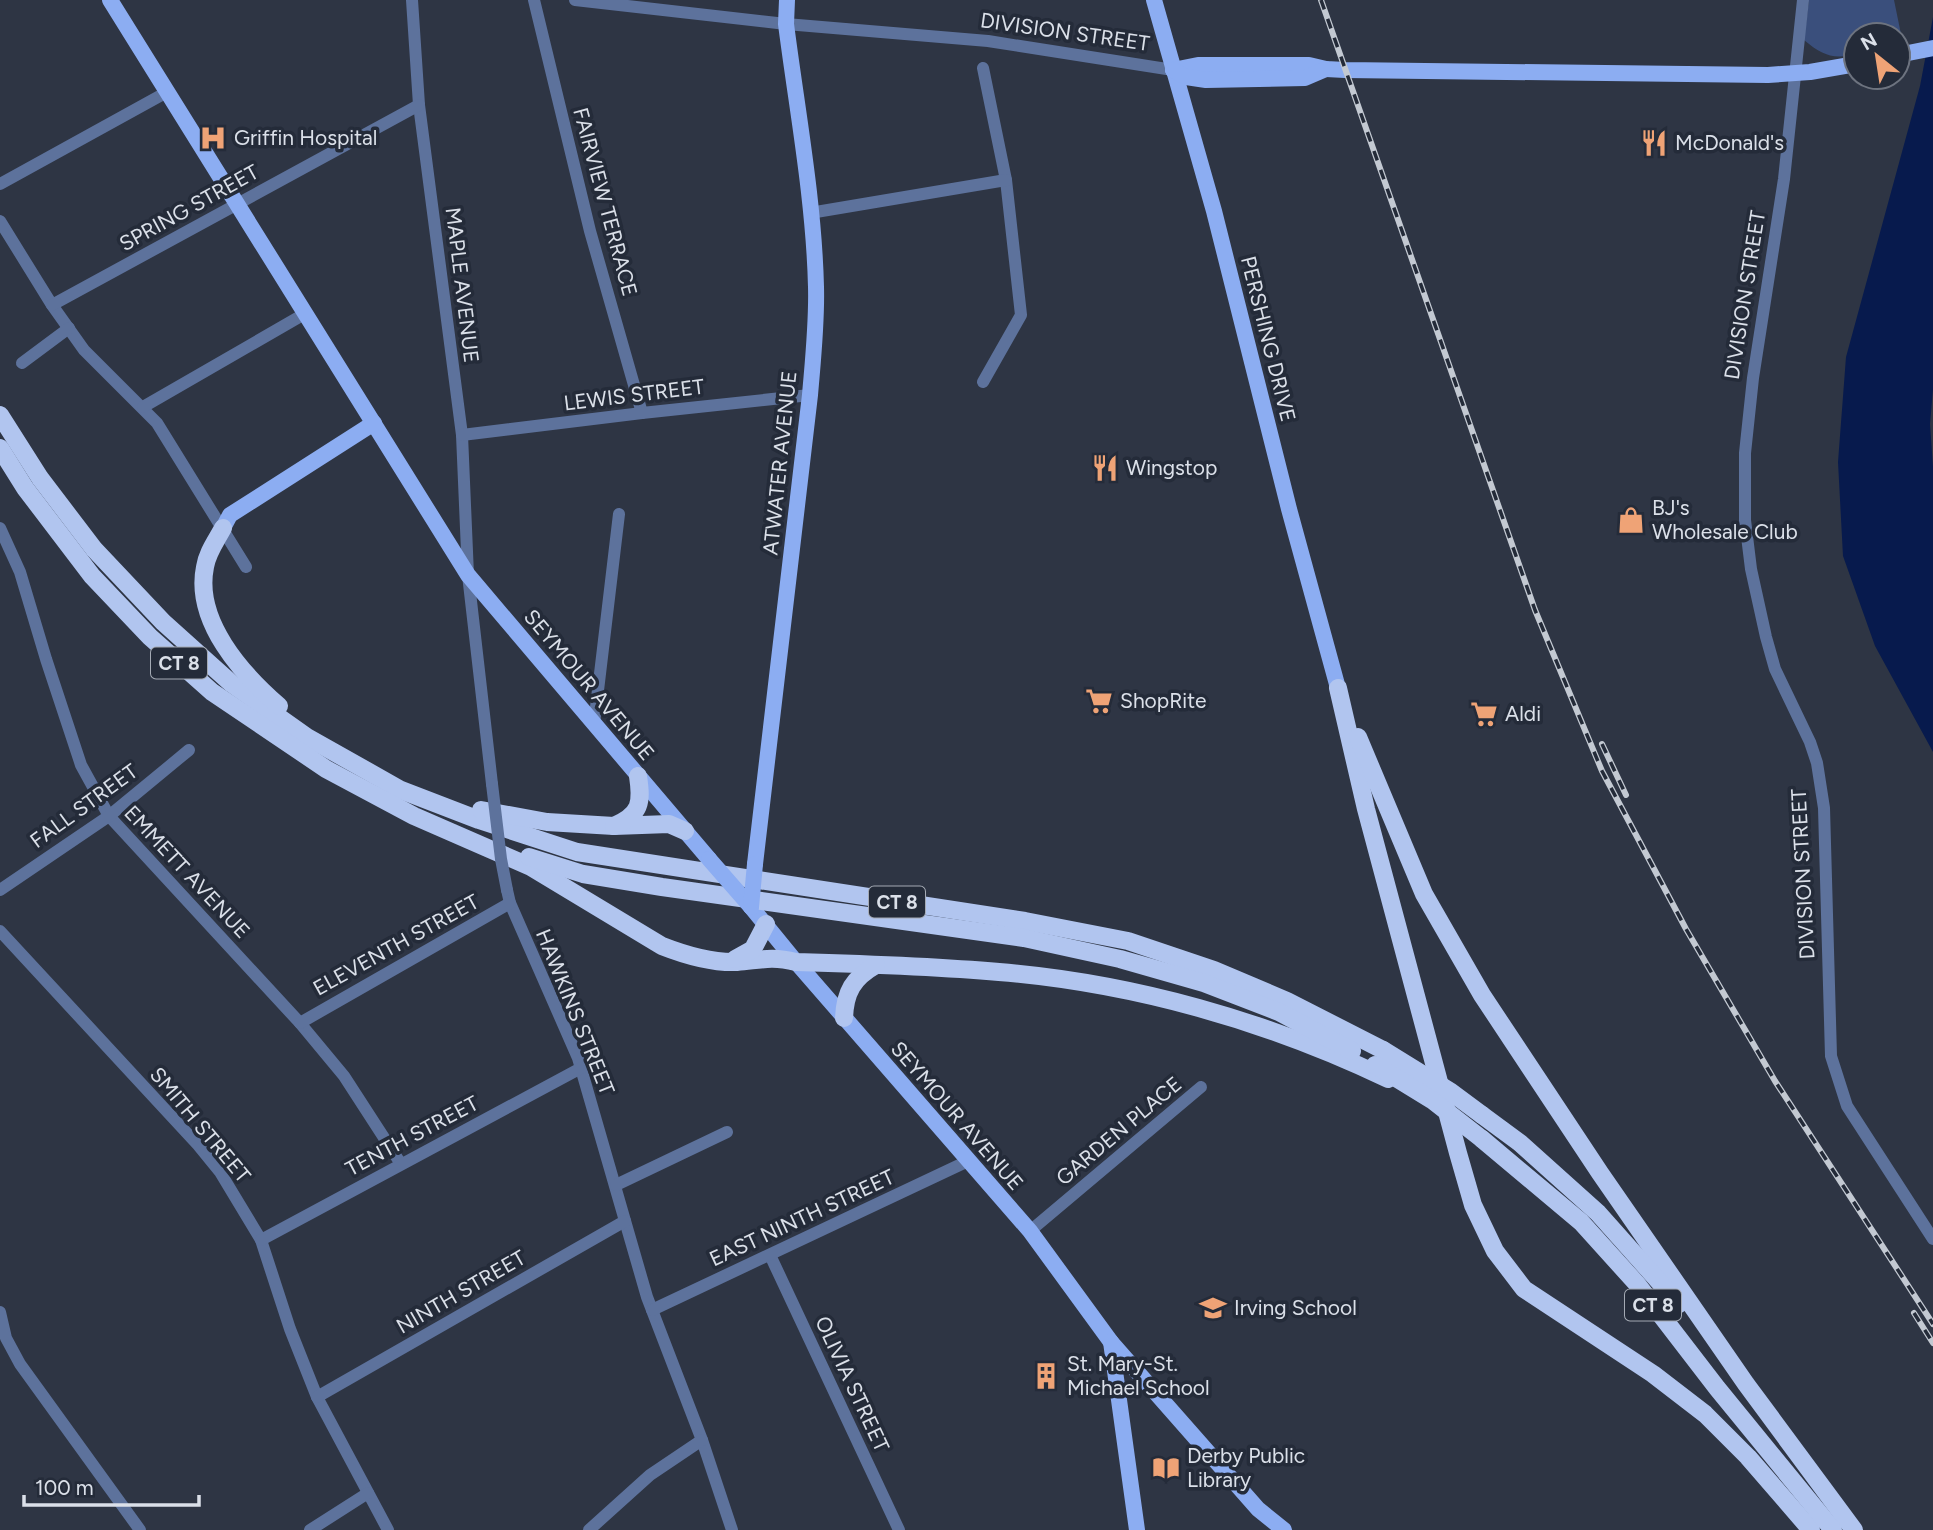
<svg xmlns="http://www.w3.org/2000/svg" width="1933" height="1530" font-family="Figtree,sans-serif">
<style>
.green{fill:#3a4f7c}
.water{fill:#071a4d}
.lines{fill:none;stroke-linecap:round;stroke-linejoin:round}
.minor{stroke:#5d729c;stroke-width:12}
.major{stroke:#8cadf2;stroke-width:16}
.highway{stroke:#b1c5ef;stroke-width:18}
.rail-casing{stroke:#c3c9d2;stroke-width:6}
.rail{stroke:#242b39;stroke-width:3.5;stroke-dasharray:10;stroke-linecap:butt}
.minor-bridge{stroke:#5d729c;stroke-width:12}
.major-bridge{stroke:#8cadf2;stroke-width:16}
.highway-bridge{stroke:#b1c5ef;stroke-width:18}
.labels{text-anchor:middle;stroke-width:7;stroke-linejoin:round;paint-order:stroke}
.shield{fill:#242b39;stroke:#a4aab4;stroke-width:2}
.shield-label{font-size:19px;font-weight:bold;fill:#dbe0e9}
.street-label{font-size:21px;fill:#dbe0e9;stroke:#242b39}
.poi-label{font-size:21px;fill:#dbe0e9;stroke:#242b39;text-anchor:start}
</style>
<rect width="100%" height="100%" fill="#2e3544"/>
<path class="green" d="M1809,0H1894L1903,44L1898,45V35H1856V54C1833,60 1822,55 1804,40Z"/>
<path class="water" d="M1933,17V389L1930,424L1933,467V752L1875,646L1843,556L1838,462L1846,357L1920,86Z"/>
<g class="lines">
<g class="minor">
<path d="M412,0L419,105L462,435L468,575L492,784"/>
<path d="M534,0L590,231L642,413"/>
<path d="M575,0L786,24L988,41L1173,70"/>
<path d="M1803,0L1784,179L1753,378L1745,453V520L1751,569L1766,637L1775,669L1810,742L1817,763L1824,808L1831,1056L1847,1106L1933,1239"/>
<path d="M983,68L1006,180L1021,315L983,382"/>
<path d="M0,184L167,92"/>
<path d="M810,213L1006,180"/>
<path d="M0,221L52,305L84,350L157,423L246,567"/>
<path d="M52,305L419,105"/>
<path d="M22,363L69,328"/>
<path d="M143,407L306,313"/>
<path d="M462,435L642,413L810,395"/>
<path d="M0,528L20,572L46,659L81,765L109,816L300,1023L344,1076L401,1164"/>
<path d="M594,724L619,514"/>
<path d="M0,890L109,816L189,750"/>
<path d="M507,890L510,903L578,1058L647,1297L702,1440L732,1530"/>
<path d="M0,931L198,1145L220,1172L261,1240L290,1329L317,1397L388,1530"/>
<path d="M300,1023L510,903"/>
<path d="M616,1185L727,1132"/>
<path d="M1030,1231L1201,1087"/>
<path d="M261,1240L581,1068"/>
<path d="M770,1255L899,1530"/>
<path d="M652,1310L968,1161"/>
<path d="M0,1312L6,1338L20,1364L140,1530"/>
<path d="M317,1397L625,1221"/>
<path d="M310,1530L368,1493"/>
<path d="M589,1530L650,1475L702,1440"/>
</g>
<g class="major">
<path d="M110,0L468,575L709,859"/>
<path d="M1154,0L1214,211L1289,509L1338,688"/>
<path d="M1898,55L1933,48"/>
<path d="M1173,70L1198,65H1309L1326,69L1345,70L1768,75L1810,72L1856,64"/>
<path d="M1173,70L1186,77L1206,80L1305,78L1326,69"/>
<path d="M223,528L230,515L374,423"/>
<path d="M755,864L810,395C813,359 817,323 816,287C814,200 797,110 786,24L787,0"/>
<path d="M751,907L796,962L1030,1231L1111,1342L1258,1509L1284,1530"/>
<path d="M1111,1342L1137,1530"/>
</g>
<g class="highway">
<path d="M0,415L40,478L94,549L163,622L232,684L307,737L401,790L479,820L577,852L1025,921L1128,941L1214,970L1287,1001L1383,1050"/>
<path d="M0,448L25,488L92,576L150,637L212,692L326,769L414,816L531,867L662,946C685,955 711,963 737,962C761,960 771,956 796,962C864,964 931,966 999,972C1133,983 1267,1021 1388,1079"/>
<path d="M223,528C216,541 207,553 205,567C194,621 242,674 279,706"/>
<path d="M1338,688L1366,809L1458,1153L1473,1205L1495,1251L1524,1289L1653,1374L1705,1414L1748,1457L1811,1530"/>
<path d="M1358,737L1424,894L1482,995L1600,1173L1746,1384L1854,1530"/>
<path d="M481,810L547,822L614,826L669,824L685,831"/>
<path d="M614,826C641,814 642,803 638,776"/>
<path d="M529,857L583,874L662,887L1024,938L1120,959L1204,983L1279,1012L1352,1051"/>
<path d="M735,959L753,949L766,924"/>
<path d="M844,1018C845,992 853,978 876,965"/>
<path d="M1482,1115L1520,1143L1598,1213L1679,1304"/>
<path d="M1482,1139L1581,1222L1637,1284L1717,1388L1833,1530"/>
</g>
<defs>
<g id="rail">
<path d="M1321,0L1535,610L1602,771L1686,929L1775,1081L1933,1324"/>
<path d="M1602,744L1626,795"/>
<path d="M1914,1313L1933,1343"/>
</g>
</defs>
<use href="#rail" class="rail-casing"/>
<use href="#rail" class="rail"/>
<path class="minor-bridge" d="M492,784L501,859L507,890"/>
<g class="major-bridge">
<path d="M709,859L751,907"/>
<path d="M751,907L755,864"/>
</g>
<g class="highway-bridge">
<path d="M1383,1050L1451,1092L1482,1115"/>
<path d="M1375,1065L1432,1100L1482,1139"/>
</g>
</g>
<defs>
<symbol id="hospital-bare" viewBox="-9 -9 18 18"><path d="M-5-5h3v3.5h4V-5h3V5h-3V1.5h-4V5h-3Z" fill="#efa376" stroke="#242b39" stroke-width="2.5" paint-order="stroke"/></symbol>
<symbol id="restaurant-bare" viewBox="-9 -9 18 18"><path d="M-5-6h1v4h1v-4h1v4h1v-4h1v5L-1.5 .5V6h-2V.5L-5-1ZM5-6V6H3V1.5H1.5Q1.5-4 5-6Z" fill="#efa376" stroke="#242b39" stroke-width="2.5" paint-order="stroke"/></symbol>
<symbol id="shop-bare" viewBox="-9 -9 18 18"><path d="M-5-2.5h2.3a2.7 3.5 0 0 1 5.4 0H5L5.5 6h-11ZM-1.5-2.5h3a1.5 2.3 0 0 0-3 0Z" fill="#efa376" stroke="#242b39" stroke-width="2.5" paint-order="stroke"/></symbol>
<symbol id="supermarket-bare" viewBox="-9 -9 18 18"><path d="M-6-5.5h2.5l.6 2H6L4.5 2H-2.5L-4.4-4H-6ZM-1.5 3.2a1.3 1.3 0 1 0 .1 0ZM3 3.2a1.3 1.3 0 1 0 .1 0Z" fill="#efa376" stroke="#242b39" stroke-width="2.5" paint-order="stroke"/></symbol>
<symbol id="school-bare" viewBox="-9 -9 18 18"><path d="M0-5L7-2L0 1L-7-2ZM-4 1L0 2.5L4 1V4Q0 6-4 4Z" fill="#efa376" stroke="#242b39" stroke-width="2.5" paint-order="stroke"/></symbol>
<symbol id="building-bare" viewBox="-9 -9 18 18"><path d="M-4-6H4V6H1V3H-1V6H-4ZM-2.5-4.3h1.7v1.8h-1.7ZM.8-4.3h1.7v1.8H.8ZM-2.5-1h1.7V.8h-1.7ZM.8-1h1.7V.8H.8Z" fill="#efa376" stroke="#242b39" stroke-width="2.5" paint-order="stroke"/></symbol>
<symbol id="library-bare" viewBox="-9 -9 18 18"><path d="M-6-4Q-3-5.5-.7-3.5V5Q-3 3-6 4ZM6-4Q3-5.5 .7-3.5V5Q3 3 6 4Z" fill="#efa376" stroke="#242b39" stroke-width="2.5" paint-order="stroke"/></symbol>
</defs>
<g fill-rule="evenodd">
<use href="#hospital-bare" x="194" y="119" width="38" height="38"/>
<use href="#restaurant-bare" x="1635" y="124" width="38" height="38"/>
<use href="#restaurant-bare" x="1086" y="449" width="38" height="38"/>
<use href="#shop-bare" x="1612" y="501" width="38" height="38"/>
<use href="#supermarket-bare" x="1080" y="682" width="38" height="38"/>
<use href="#supermarket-bare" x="1465" y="695" width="38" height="38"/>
<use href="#school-bare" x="1194" y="1289" width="38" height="38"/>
<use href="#building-bare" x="1027" y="1357" width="38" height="38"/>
<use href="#library-bare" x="1147" y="1449" width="38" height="38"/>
</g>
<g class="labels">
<g class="shield">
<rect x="151" y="647.5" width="56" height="31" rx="5"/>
<rect x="869" y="886.5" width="56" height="31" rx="5"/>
<rect x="1625" y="1289.5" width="56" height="31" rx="5"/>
</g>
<g class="shield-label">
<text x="179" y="670">CT 8</text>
<text x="897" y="909">CT 8</text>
<text x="1653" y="1312">CT 8</text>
</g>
<g class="street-label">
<text transform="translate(1065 32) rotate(8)" y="7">DIVISION STREET</text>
<text transform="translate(605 202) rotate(75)" y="7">FAIRVIEW TERRACE</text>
<text transform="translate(189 208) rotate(-29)" y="7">SPRING STREET</text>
<text transform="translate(462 285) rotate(83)" y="7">MAPLE AVENUE</text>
<text transform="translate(1745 295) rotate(-81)" y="7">DIVISION STREET</text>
<text transform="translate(1268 339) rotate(76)" y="7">PERSHING DRIVE</text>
<text transform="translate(634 395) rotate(-7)" y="7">LEWIS STREET</text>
<text transform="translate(780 463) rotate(-84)" y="7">ATWATER AVENUE</text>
<text transform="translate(589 685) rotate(50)" y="7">SEYMOUR AVENUE</text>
<text transform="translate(84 806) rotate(-36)" y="7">FALL STREET</text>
<text transform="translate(187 872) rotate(47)" y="7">EMMETT AVENUE</text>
<text transform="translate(1803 874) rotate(-93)" y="7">DIVISION STREET</text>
<text transform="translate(396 945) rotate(-29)" y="7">ELEVENTH STREET</text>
<text transform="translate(575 1012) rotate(68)" y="7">HAWKINS STREET</text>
<text transform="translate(957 1116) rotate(49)" y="7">SEYMOUR AVENUE</text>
<text transform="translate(200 1125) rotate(50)" y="7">SMITH STREET</text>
<text transform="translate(1119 1131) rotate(-40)" y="7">GARDEN PLACE</text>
<text transform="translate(412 1136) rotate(-28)" y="7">TENTH STREET</text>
<text transform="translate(802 1218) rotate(-25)" y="7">EAST NINTH STREET</text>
<text transform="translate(461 1292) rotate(-30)" y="7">NINTH STREET</text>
<text transform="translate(852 1384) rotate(65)" y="7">OLIVIA STREET</text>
</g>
<g class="poi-label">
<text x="234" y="145">Griffin Hospital</text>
<text x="1675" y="150">McDonald's</text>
<text x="1126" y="475">Wingstop</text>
<text x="1652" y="515">BJ's<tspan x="1652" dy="24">Wholesale Club</tspan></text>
<text x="1120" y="708">ShopRite</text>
<text x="1505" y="721">Aldi</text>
<text x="1234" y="1315">Irving School</text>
<text x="1067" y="1371">St. Mary-St.<tspan x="1067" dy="24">Michael School</tspan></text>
<text x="1187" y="1463">Derby Public<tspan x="1187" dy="24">Library</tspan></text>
</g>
</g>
<g transform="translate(1877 56) rotate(330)"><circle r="33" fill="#242b39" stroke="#6d737f" stroke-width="2"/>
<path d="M0-5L12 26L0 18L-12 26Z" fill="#efa376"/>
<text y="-10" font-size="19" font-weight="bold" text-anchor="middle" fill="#dbe0e9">N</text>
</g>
<path d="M24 1495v10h175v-10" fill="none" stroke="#dbe0e9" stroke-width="3.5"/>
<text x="35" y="1495" font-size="21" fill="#dbe0e9" stroke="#242b39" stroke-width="5" paint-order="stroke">100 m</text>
</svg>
